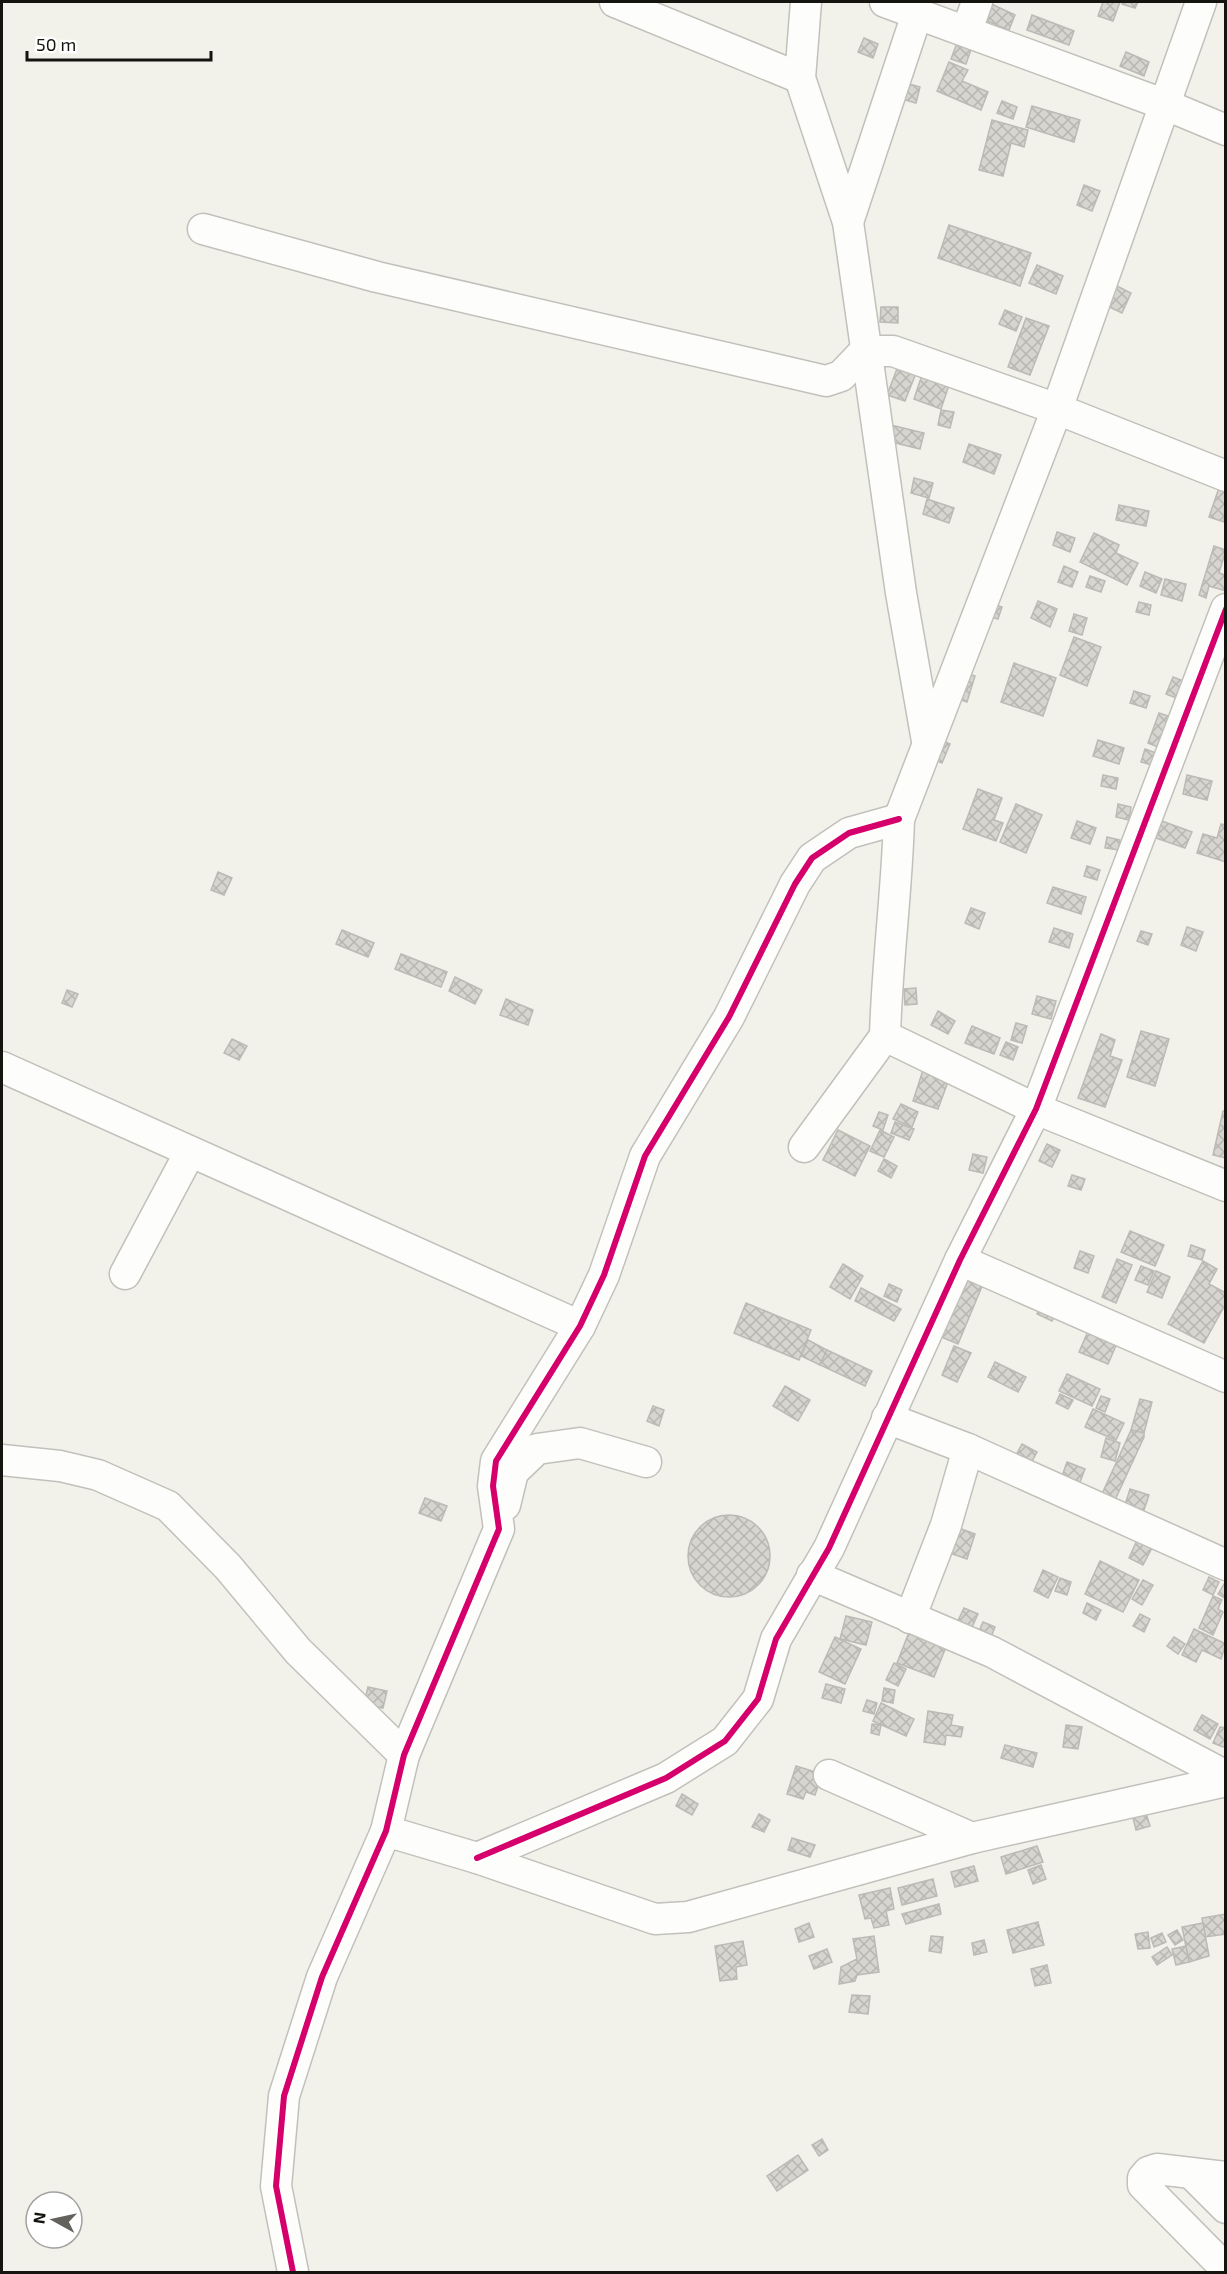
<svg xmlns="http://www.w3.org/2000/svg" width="1227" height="2274" font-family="'Exo 2',sans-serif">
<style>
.building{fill:url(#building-cross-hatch);stroke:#bbbab4;stroke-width:1.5}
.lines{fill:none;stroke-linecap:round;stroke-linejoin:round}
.minor-casing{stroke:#c2c0bb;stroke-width:33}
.minor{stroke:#fdfdfc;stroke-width:30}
.cycleway-casing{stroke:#fff;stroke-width:10}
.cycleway{stroke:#d6006c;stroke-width:6}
</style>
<defs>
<pattern id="building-cross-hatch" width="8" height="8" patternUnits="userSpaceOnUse" patternTransform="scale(1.5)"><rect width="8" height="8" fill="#d6d5cf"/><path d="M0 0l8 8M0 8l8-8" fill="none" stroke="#b7b6b1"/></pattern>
</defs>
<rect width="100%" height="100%" fill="#f3f2ea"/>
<g class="building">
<path d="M987,2L1015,15L1009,30L980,18Z"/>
<path d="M1103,2H1120L1113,21L1098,16Z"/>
<path d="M1123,2H1138L1135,8L1122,4Z"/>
<path d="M1032,15L1074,31L1069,45L1027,30Z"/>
<path d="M960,35L974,41L966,64L951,59Z"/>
<path d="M864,38L878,44L873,58L858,52Z"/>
<path d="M1126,52L1149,62L1144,76L1120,66Z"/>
<path d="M949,62L968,70L962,81L988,92L981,110L937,91Z"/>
<path d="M902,82L920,87L916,103L898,98Z"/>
<path d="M1002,101L1017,107L1013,119L997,113Z"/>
<path d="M1032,106L1080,120L1074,142L1026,127Z"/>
<path d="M992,120L1028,130L1024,147L1011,143L1003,176L979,170Z"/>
<path d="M1084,185L1100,191L1092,211L1077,205Z"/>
<path d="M949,225L1031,253L1020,286L938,258Z"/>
<path d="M1037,265L1063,276L1056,294L1029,283Z"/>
<path d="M1117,286L1131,293L1122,313L1107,306Z"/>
<path d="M881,307H898V323L880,322Z"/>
<path d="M1005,310L1022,317L1016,331L999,324Z"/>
<path d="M1026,318L1049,326L1030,375L1008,367Z"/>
<path d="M900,361L918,368L905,401L887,395Z"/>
<path d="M924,369L951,379L941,409L914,399Z"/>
<path d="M941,410L954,412L950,428L938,425Z"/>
<path d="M891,425L924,433L920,449L887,441Z"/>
<path d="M969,444L1001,455L994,474L963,462Z"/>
<path d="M914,478L933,483L929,498L911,493Z"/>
<path d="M1221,482L1226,484L1224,522L1209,517Z"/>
<path d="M927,499L954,508L949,523L923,514Z"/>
<path d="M1119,505L1149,511L1146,526L1116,520Z"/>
<path d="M1057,532L1075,538L1070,552L1053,545Z"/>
<path d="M1094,533L1119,545L1116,553L1138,563L1127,585L1080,562Z"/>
<path d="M1214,546L1226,550L1219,573L1226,575V591L1209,586L1206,598L1199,595Z"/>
<path d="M1064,566L1078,572L1072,587L1058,582Z"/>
<path d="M1145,572L1162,579L1156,593L1140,586Z"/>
<path d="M1090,576L1105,581L1101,592L1086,587Z"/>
<path d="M1165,579L1186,584L1182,601L1161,595Z"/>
<path d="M1038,601L1057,609L1050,627L1031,618Z"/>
<path d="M986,602L1002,607L998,619L981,614Z"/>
<path d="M1139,602L1151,605L1149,615L1136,612Z"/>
<path d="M1074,614L1087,618L1082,635L1069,631Z"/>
<path d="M1074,637L1101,647L1087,686L1060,675Z"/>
<path d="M1014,663L1056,678L1043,716L1001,702Z"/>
<path d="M958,671L975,676L967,702L950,696Z"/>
<path d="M1173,677L1186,682L1179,699L1166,694Z"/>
<path d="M1134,691L1150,696L1146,708L1130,703Z"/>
<path d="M1159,713L1174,718L1163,749L1148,743Z"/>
<path d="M936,738L950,744L942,763L928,757Z"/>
<path d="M1098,740L1124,748L1119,764L1093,756Z"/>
<path d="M1145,749L1156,753L1152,765L1141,762Z"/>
<path d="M1103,775L1118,778L1116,789L1101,786Z"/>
<path d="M1187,775L1212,781L1207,800L1183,794Z"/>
<path d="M978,789L1002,798L994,820L1003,823L996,841L963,829Z"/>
<path d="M1016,804L1042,815L1026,853L1000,842Z"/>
<path d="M1118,804L1131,807L1129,820L1116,817Z"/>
<path d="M1077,821L1096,828L1090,844L1071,838Z"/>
<path d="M1162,821L1192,832L1185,848L1156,838Z"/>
<path d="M1221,824L1226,825V862L1197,853L1203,834L1217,838Z"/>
<path d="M1107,837L1120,840L1118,850L1105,848Z"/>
<path d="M1087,866L1100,870L1097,880L1084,876Z"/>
<path d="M218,872L232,878L224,895L211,890Z"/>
<path d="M1053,887L1086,897L1081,914L1047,903Z"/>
<path d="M971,908L985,913L979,929L965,923Z"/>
<path d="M1187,927L1203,932L1196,951L1181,945Z"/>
<path d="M1054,928L1073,934L1069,948L1049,942Z"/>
<path d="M342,930L374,943L368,957L336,944Z"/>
<path d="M1141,931L1152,934L1148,945L1137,941Z"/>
<path d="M401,954L447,972L441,987L395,969Z"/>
<path d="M455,977L482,990L475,1004L449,991Z"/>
<path d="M916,988L917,1004L905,1005L904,989Z"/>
<path d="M67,990L78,994L72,1007L62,1003Z"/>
<path d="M1037,996L1056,1001L1051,1019L1032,1014Z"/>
<path d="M506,999L533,1010L528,1025L500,1015Z"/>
<path d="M938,1011L955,1021L948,1034L931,1025Z"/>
<path d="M1016,1023L1027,1026L1022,1043L1011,1040Z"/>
<path d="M972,1026L1000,1038L994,1054L965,1043Z"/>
<path d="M1141,1031L1169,1039L1155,1086L1127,1077Z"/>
<path d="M1101,1034L1115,1040L1110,1056L1122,1060L1105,1107L1078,1098Z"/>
<path d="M232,1039L247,1046L239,1060L224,1053Z"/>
<path d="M1006,1042L1018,1047L1013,1060L1000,1055Z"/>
<path d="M923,1070L949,1079L938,1109L913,1101Z"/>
<path d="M901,1104L918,1112L912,1127L893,1119Z"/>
<path d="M1223,1111H1226V1158L1213,1155Z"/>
<path d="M879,1112L888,1115L883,1130L873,1126Z"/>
<path d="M895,1122L914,1129L909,1140L891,1133Z"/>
<path d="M838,1130L870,1146L855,1176L823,1160Z"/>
<path d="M880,1130L894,1137L884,1157L870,1151Z"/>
<path d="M1047,1144L1060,1150L1052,1167L1039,1161Z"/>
<path d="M973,1154L987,1157L983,1173L969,1170Z"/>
<path d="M884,1159L897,1166L891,1178L878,1171Z"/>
<path d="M1072,1175L1085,1179L1081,1190L1068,1186Z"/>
<path d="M1130,1231L1164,1245L1155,1266L1121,1252Z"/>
<path d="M1191,1245L1205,1250L1202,1260L1188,1256Z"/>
<path d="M1080,1251L1094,1256L1088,1273L1074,1268Z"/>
<path d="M1117,1259L1132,1265L1116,1303L1102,1297Z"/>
<path d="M1203,1261L1217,1269L1209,1284L1226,1293V1303L1204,1343L1168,1324Z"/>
<path d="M843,1264L863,1276L850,1299L830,1287Z"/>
<path d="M1141,1266L1154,1271L1148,1285L1135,1280Z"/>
<path d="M1156,1271L1170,1277L1162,1298L1147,1292Z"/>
<path d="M957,1273L983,1284L958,1344L932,1333Z"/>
<path d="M889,1284L902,1290L897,1302L884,1296Z"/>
<path d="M861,1288L901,1309L894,1321L855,1301Z"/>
<path d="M746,1303L811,1330L799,1360L734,1333Z"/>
<path d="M1042,1303L1057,1310L1052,1321L1037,1314Z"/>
<path d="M1092,1322L1121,1334L1108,1364L1079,1352Z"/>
<path d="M808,1340L827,1350L820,1365L801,1356Z"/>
<path d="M954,1346L971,1353L957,1382L942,1375Z"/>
<path d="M827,1350L872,1371L865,1386L820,1365Z"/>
<path d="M995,1362L1026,1377L1018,1392L988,1377Z"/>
<path d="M1067,1374L1100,1389L1092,1406L1059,1391Z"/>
<path d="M785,1386L810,1400L798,1421L773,1406Z"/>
<path d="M1060,1394L1073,1400L1068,1409L1056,1403Z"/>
<path d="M1101,1396L1110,1399L1105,1412L1096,1408Z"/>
<path d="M1140,1399L1152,1402L1144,1433L1131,1430Z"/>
<path d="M653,1406L664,1410L659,1426L647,1421Z"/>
<path d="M1093,1409L1124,1423L1116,1440L1085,1427Z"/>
<path d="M1131,1430L1144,1433V1437L1115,1500L1102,1494Z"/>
<path d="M1106,1438L1120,1443L1115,1461L1101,1457Z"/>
<path d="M1022,1444L1037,1452L1030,1465L1015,1457Z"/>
<path d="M1067,1462L1085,1469L1080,1482L1062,1476Z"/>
<path d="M1130,1489L1149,1495L1144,1510L1125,1505Z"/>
<path d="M425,1498L447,1506L441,1521L419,1513Z"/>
<circle cx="729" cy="1556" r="41"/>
<path d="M956,1527L975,1534L967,1559L947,1552Z"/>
<path d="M1138,1538L1153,1546L1143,1565L1129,1558Z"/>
<path d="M1100,1561L1139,1580L1123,1612L1085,1594Z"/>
<path d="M1043,1570L1058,1577L1048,1598L1034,1591Z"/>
<path d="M1209,1577L1219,1582L1213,1595L1203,1590Z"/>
<path d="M1060,1578L1071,1582L1067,1595L1055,1591Z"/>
<path d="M1143,1580L1153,1585L1142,1605L1132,1599Z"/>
<path d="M1224,1584L1226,1585V1599L1218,1594Z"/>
<path d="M1213,1596L1222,1600L1218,1609L1223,1612L1213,1635L1199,1628Z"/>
<path d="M1087,1603L1101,1610L1096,1620L1083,1613Z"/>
<path d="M964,1608L978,1614L969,1634L955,1627Z"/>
<path d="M1140,1614L1150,1619L1144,1632L1133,1626Z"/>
<path d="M846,1616L872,1622L866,1645L840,1639Z"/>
<path d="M983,1622L995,1627L990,1640L977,1635Z"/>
<path d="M911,1627L948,1642L934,1677L897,1663Z"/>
<path d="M1194,1629L1226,1644L1221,1659L1202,1650L1196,1662L1182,1655Z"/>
<path d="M835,1637L861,1649L845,1684L819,1672Z"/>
<path d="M1174,1637L1185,1644L1178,1654L1167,1646Z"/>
<path d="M894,1663L906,1669L898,1686L886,1680Z"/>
<path d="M826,1684L845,1689L841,1703L822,1698Z"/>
<path d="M368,1687L387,1691L383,1708L364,1704Z"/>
<path d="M884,1688L895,1690L893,1703L882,1701Z"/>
<path d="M867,1700L877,1703L874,1714L863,1711Z"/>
<path d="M881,1703L914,1719L906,1736L873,1721Z"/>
<path d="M928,1711L953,1715L951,1725L963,1727L961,1737L946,1735L945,1745L924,1742Z"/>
<path d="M1202,1715L1218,1724L1210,1739L1194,1730Z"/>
<path d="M872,1724L881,1725L879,1735L871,1733Z"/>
<path d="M1066,1725L1082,1727L1078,1749L1063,1747Z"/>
<path d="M1220,1727L1226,1728V1746L1223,1747L1213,1743Z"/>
<path d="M1005,1745L1037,1753L1033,1767L1001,1758Z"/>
<path d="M796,1766L822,1774L815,1795L806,1792L803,1799L787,1794Z"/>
<path d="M682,1794L698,1804L692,1815L676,1806Z"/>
<path d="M1145,1810L1150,1826L1136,1830L1132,1814Z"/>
<path d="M759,1814L770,1820L764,1832L752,1827Z"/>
<path d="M792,1838L815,1845L810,1857L788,1850Z"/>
<path d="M1037,1846L1043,1862L1006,1874L1001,1857Z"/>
<path d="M1041,1865L1046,1879L1033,1884L1028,1870Z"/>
<path d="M974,1866L978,1881L955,1887L951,1872Z"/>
<path d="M933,1879L937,1896L902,1905L898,1888Z"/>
<path d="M890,1888L894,1909L886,1911L889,1925L874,1928L871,1918L865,1919L859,1895Z"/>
<path d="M939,1904L941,1914L906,1924L902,1914Z"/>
<path d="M1226,1914V1934L1205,1937L1202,1918Z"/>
<path d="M1038,1922L1044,1945L1013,1953L1007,1930Z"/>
<path d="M809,1923L814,1937L799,1942L795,1929Z"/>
<path d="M1203,1923L1209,1956L1189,1962L1182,1927Z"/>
<path d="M1177,1930L1183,1940L1175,1945L1168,1935Z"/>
<path d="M1148,1932L1150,1948L1138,1949L1135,1934Z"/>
<path d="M1162,1933L1166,1942L1154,1947L1151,1938Z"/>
<path d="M874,1936L879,1972L857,1975L855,1981L839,1984L841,1967L857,1959L853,1939Z"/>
<path d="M931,1936L943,1937L941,1953L929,1951Z"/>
<path d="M984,1940L987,1952L974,1955L972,1943Z"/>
<path d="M743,1941L747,1965L736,1967L737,1979L720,1981L715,1946Z"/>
<path d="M1186,1946L1189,1962L1176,1965L1172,1949Z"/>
<path d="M1167,1947L1172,1955L1157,1965L1152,1957Z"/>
<path d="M827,1949L832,1962L814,1969L809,1956Z"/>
<path d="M1047,1965L1051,1983L1035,1986L1031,1969Z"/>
<path d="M852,1995L870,1996L868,2014L849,2012Z"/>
<path d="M822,2139L828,2150L819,2156L812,2145Z"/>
<path d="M798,2155L808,2170L777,2191L767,2176Z"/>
</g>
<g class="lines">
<defs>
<g id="minor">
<path d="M615,2L800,78"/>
<path d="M806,2L800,78L848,222L901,593L927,741"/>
<path d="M885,2L1166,105L1226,130"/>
<path d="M1201,2L1057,409L899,819C897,891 887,963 885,1036L1036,1109L1226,1186"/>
<path d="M967,30L977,2"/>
<path d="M848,222L917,14"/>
<path d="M203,229L377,277L826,381L841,376L865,351H893L1057,409L1226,476"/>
<path d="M2,1067L580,1326"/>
<path d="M804,1147L885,1036"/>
<path d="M960,1260L1226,1377"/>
<path d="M125,1274L190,1152"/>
<path d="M887,1418L968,1449L1226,1565"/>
<path d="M2,1460L60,1466L98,1475L168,1506L228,1567L298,1651L404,1755"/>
<path d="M505,1505L513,1472L537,1449L580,1443L646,1462"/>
<path d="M812,1575L992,1652L1226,1776"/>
<path d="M910,1618L946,1525L968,1449"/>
<path d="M829,1775L972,1838"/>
<path d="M386,1831L477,1858L655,1919L688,1917L972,1838L1226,1781"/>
<path d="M477,1858L666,1778L725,1741L758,1699L776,1639L829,1548L960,1260L1036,1109L1226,609"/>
<path d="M1193,2175L1226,2208"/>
<path d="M1226,2177L1157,2169L1148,2172L1143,2178V2185L1226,2269"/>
<path d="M293,2272L276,2186L284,2096L322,1977L386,1831L404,1755L499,1529L493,1486L496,1461L580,1326L604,1275L645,1156L729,1017L795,884L812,858L849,833L899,819"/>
</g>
</defs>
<use href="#minor" class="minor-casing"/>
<use href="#minor" class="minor"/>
<defs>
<g id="cycleway">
<path d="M477,1858L666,1778L725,1741L758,1699L776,1639L829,1548L960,1260L1036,1109L1226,609"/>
<path d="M293,2272L276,2186L284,2096L322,1977L386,1831L404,1755L499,1529L493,1486L496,1461L580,1326L604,1275L645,1156L729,1017L795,884L812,858L849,833L899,819"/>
</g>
</defs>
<use href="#cycleway" class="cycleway-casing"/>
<use href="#cycleway" class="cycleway"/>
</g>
<rect width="1227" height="2274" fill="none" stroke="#15140f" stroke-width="6"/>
<g transform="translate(54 2220) rotate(278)"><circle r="28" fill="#ffffff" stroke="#a1a19f" stroke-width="1.5"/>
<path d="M0-4.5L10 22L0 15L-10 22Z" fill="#63625c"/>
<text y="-9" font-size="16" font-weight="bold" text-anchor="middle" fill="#15140f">N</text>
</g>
<path d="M27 51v9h184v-9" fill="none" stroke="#15140f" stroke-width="3"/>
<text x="36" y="51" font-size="18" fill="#15140f" stroke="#ffffff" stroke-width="4.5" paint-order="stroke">50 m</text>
</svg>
